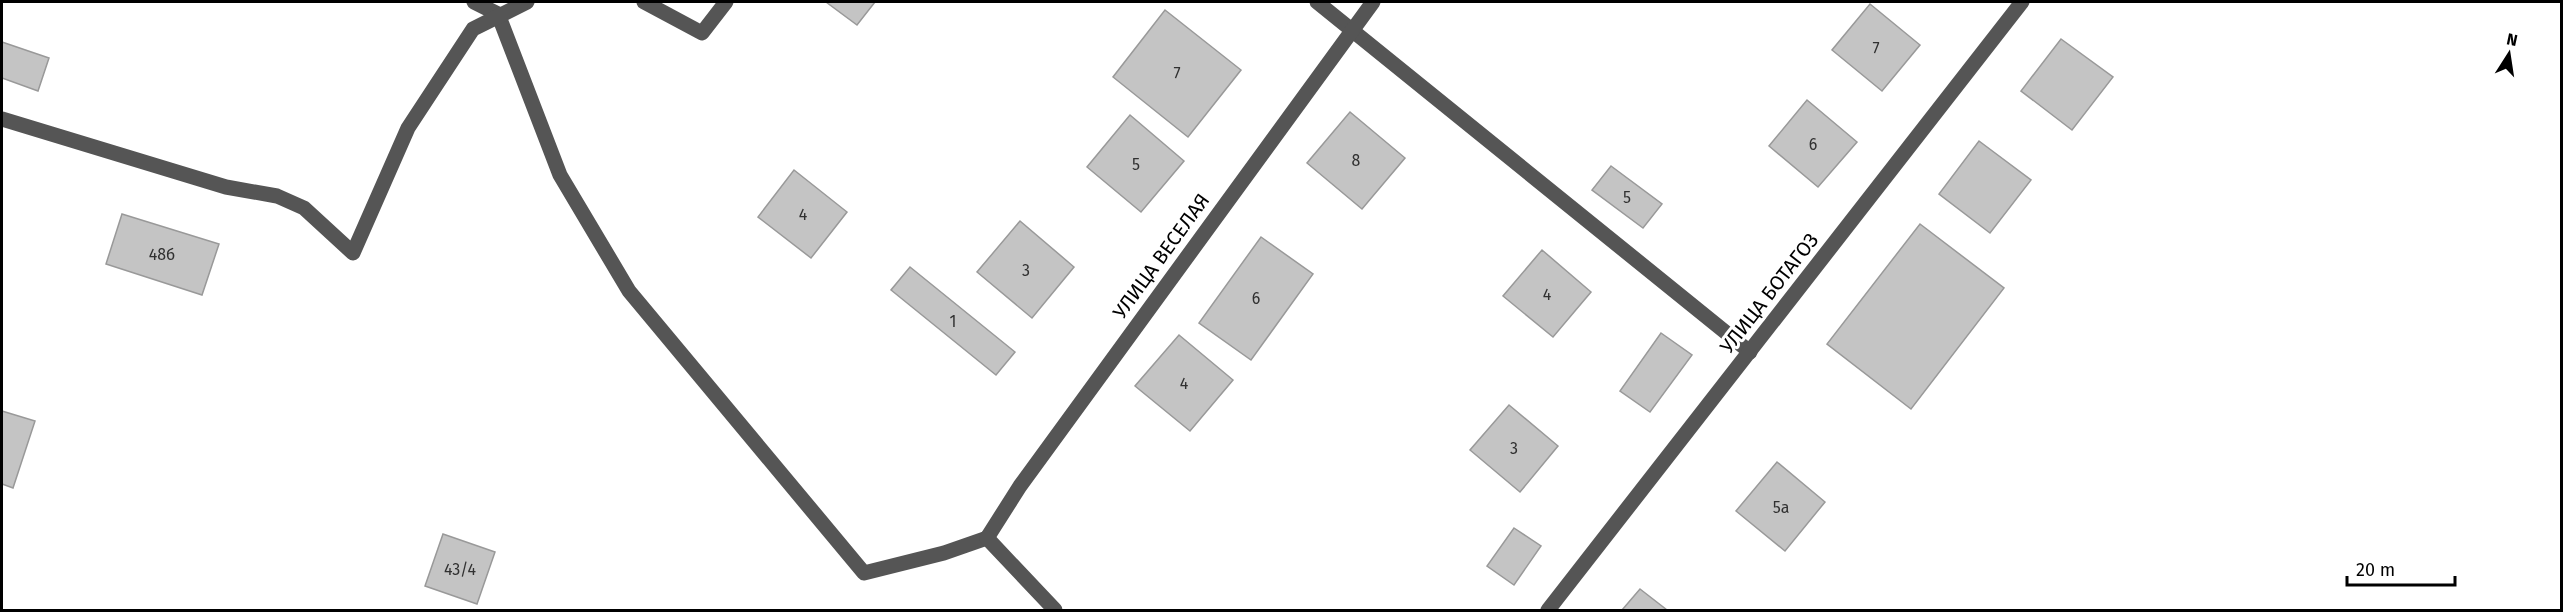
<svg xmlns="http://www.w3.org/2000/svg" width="2563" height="612" font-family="'Fira Sans',sans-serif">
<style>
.building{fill:#c4c4c4;stroke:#999;stroke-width:1.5}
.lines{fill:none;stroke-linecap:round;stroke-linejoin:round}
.minor{stroke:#555;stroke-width:15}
.labels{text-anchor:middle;stroke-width:6;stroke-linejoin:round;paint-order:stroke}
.number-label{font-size:16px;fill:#313131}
.street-label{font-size:20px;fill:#000;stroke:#fff}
</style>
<rect width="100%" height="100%" fill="#fff"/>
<g class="building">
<path d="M826,2H875L857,25Z"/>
<path d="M1870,4L1920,45L1882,91L1832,50Z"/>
<path d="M1165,10L1241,70L1188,137L1113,77Z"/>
<path d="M2061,39L2113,77L2072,130L2021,91Z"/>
<path d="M2,42L49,58L38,91L2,78Z"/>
<path d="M1807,100L1857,142L1818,187L1769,146Z"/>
<path d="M1350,112L1405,158L1362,209L1307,163Z"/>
<path d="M1130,115L1184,161L1141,212L1087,167Z"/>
<path d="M1979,141L2031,180L1990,233L1939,194Z"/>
<path d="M1611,166L1662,204L1643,228L1592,190Z"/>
<path d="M794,170L847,212L811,258L758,217Z"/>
<path d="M122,214L219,244L202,295L106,264Z"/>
<path d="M1020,221L1074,267L1032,318L977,272Z"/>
<path d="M1920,224L2004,288L1911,409L1827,344Z"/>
<path d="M1261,237L1313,274L1251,360L1199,323Z"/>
<path d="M1542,250L1591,292L1553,337L1503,296Z"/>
<path d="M910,267L1015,352L996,375L891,290Z"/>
<path d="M1661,333L1692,355L1650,412L1620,391Z"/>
<path d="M1179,335L1233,380L1190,431L1135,386Z"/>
<path d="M1509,405L1558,446L1520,492L1470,450Z"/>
<path d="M2,411L35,421L13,488L2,484Z"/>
<path d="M1777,462L1825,502L1785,551L1736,511Z"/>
<path d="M1514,528L1541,546L1514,585L1487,566Z"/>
<path d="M443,534L495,552L477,604L425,586Z"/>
<path d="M1640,589L1667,610H1622Z"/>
</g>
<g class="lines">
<g class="minor">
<path d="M474,2L498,14L560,175L629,291L864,573L944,553L987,538"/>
<path d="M644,2L702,33L726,2"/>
<path d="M1317,2L1750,352"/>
<path d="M2,119L226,187L277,196L304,208L353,253L408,128L473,29L527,2"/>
<path d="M987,538L1020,486L1373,2"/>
<path d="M987,538L1055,610"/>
<path d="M1548,610L2022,2"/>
</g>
</g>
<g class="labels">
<g class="number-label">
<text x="1876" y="54">7</text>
<text x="1177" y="79">7</text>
<text x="1813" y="150">6</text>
<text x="1356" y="166">8</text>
<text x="1136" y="170">5</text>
<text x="1627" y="203">5</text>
<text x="803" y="220">4</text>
<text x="162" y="260">48б</text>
<text x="1026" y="276">3</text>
<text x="1547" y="300">4</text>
<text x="1256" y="304">6</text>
<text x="953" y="327">1</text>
<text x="1184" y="389">4</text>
<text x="1514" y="454">3</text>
<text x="1781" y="513">5а</text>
<text x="460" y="575">43/4</text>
</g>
<g class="street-label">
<text transform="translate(1161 256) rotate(-54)" y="7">УЛИЦА ВЕСЕЛАЯ</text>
<text transform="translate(1769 293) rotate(-52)" y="7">УЛИЦА БОТАГОЗ</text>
</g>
</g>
<rect width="2563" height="612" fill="none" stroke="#000000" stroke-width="6"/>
<g transform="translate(2509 54) rotate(12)" stroke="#ffffff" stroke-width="4.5" paint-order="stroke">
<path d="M0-4.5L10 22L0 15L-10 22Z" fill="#000000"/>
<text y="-9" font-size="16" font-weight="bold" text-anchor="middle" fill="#000000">N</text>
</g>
<path d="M2347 576v9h108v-9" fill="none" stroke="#000000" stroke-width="3"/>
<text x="2356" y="576" font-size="18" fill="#000000" stroke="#ffffff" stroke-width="4.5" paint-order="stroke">20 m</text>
</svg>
